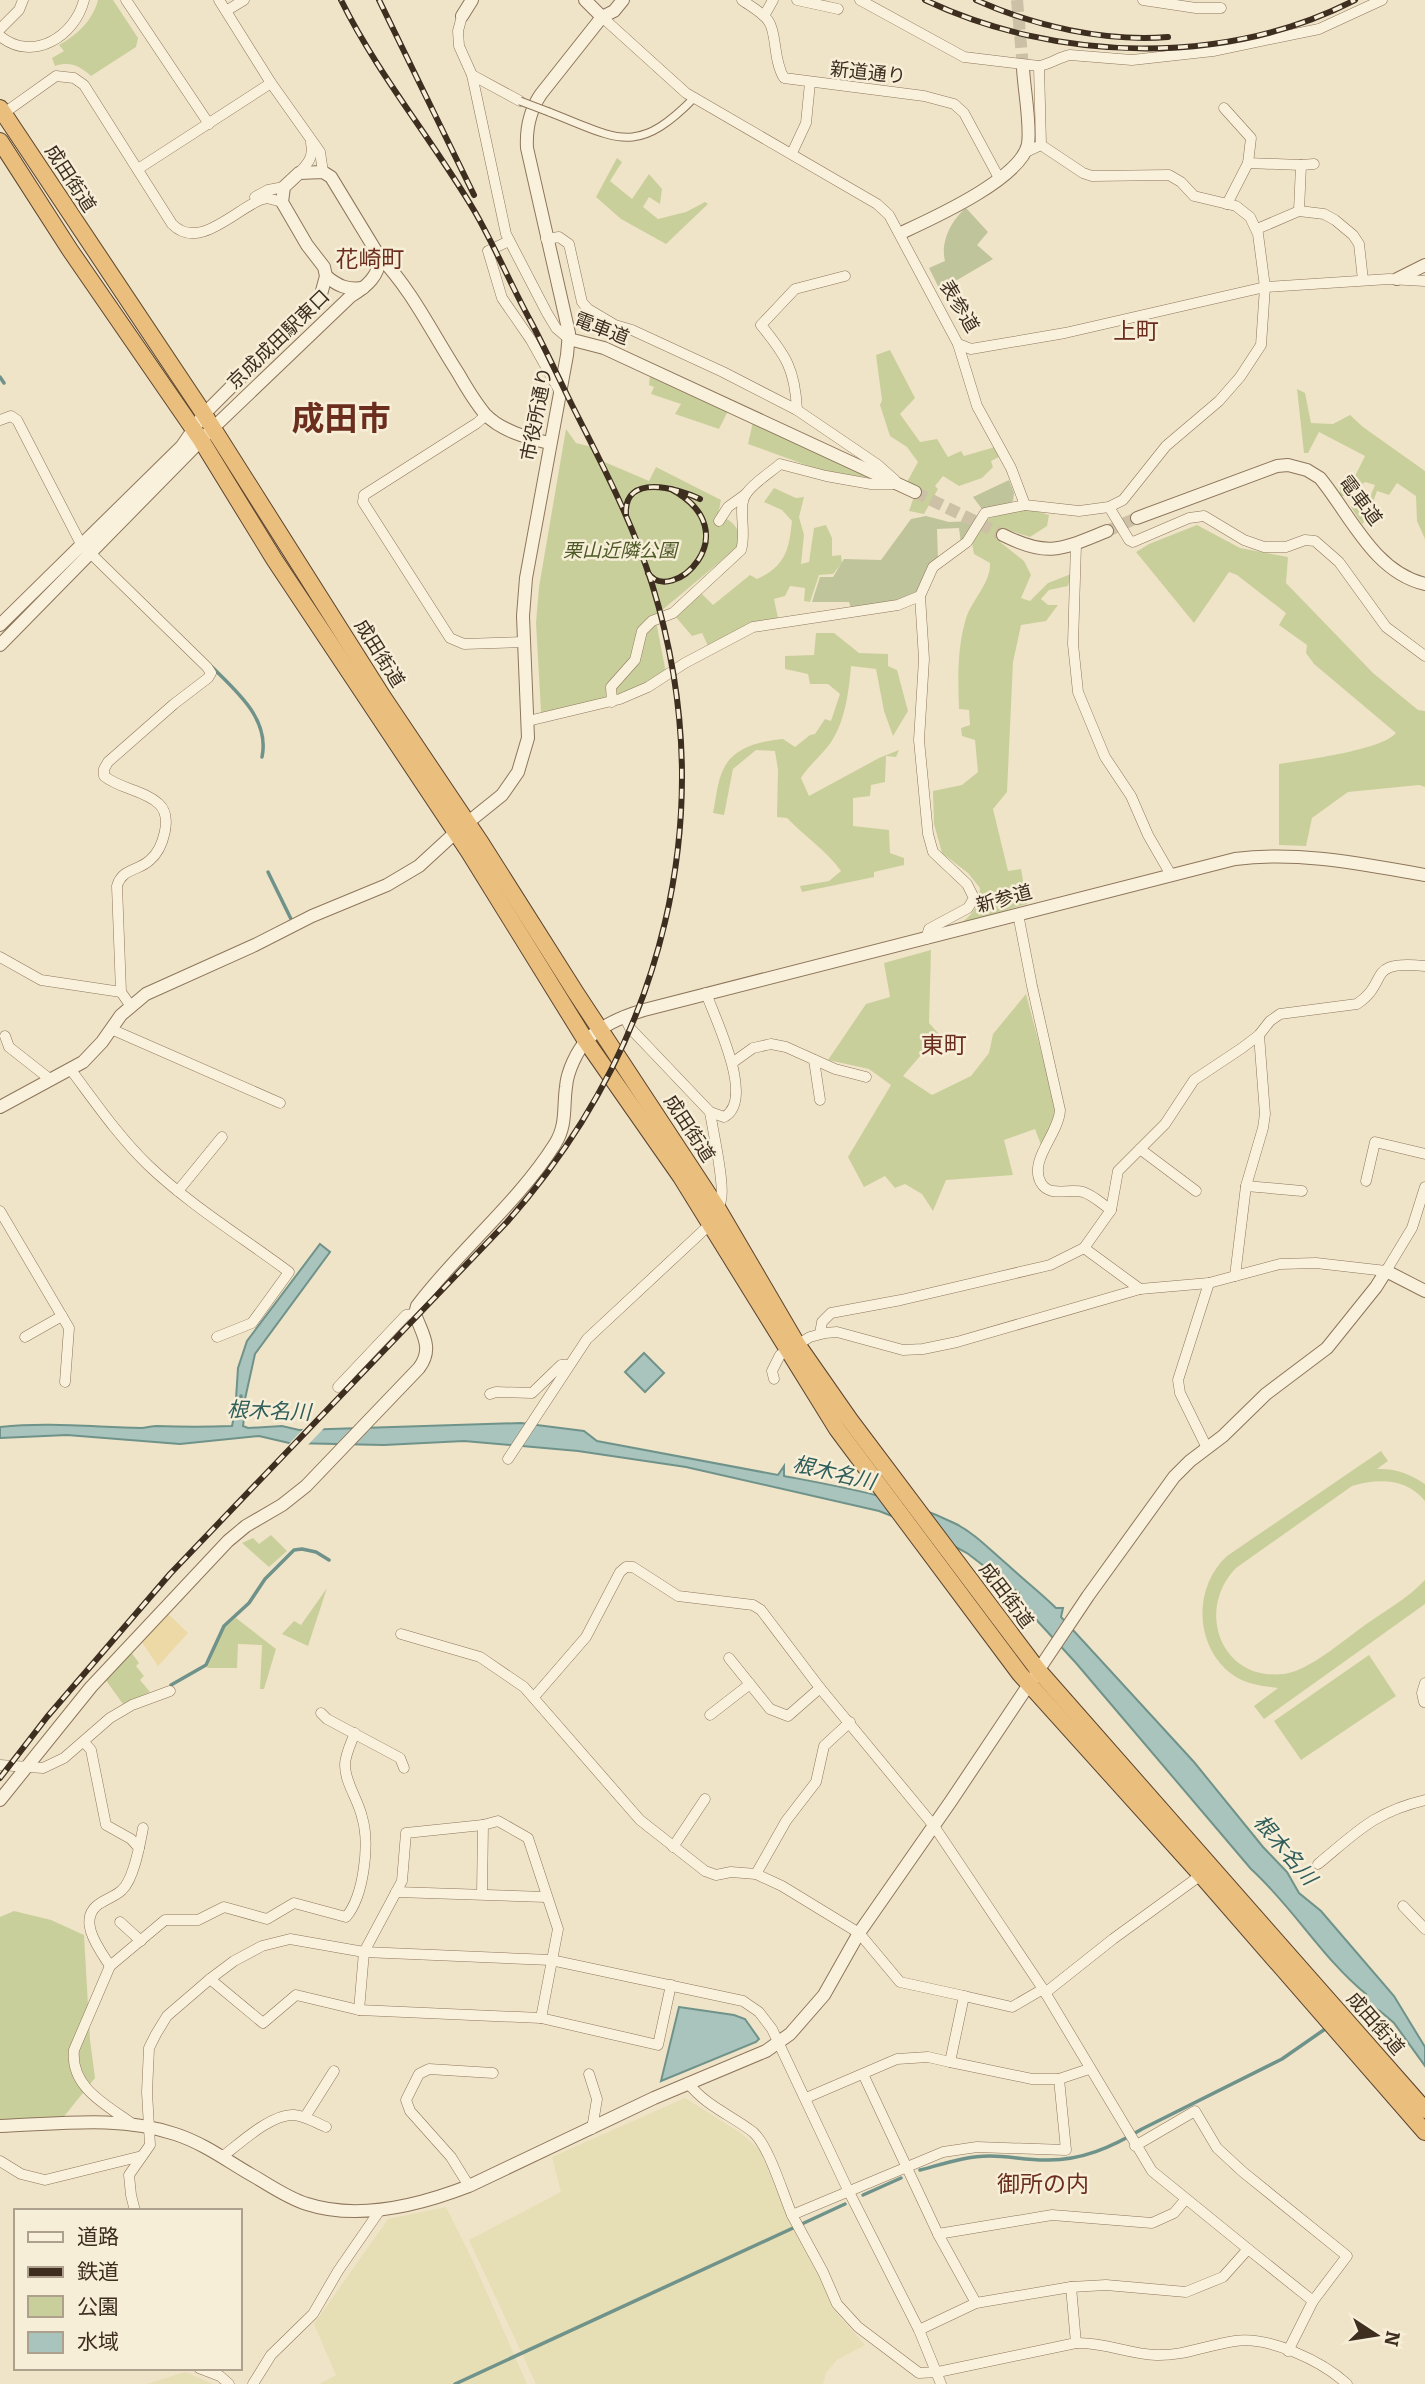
<svg xmlns="http://www.w3.org/2000/svg" width="1425" height="2384" font-family="Bitter,'Noto Sans JP',serif">
<style>
.farmland{fill:#e6deb5}
.green{fill:#c9cf9b}
.sand{fill:#ecd9a5}
.cemetery{fill:#bfc49a}
.water{fill:#a9c4bc;stroke:#6f938a;stroke-width:2}
.pier{fill:#f0e4c8}
.lines{fill:none;stroke-linecap:round;stroke-linejoin:round}
.stream{stroke:#6f938a;stroke-width:3.5}
.tertiary-tunnel{stroke:#ccc0a6;stroke-width:12;stroke-dasharray:12 6;stroke-linecap:butt}
.pedestrian-casing{stroke:#8d765c;stroke-width:9}
.minor-casing{stroke:#8d765c;stroke-width:11}
.tertiary-casing{stroke:#8d765c;stroke-width:14}
.trunk-casing{stroke:#5b4430;stroke-width:18}
.pedestrian{stroke:#faf1dc;stroke-width:7}
.minor{stroke:#faf1dc;stroke-width:10}
.tertiary{stroke:#faf1dc;stroke-width:12}
.trunk{stroke:#eabe7c;stroke-width:16}
.rail-casing{stroke:#3d2e20;stroke-width:6}
.rail{stroke:#f7eed8;stroke-width:3.5;stroke-dasharray:10;stroke-linecap:butt}
.pedestrian-bridge-casing{stroke:#8d765c;stroke-width:9;stroke-linecap:butt}
.pedestrian-bridge{stroke:#faf1dc;stroke-width:7}
.labels{text-anchor:middle;stroke-width:5;stroke-linejoin:round;paint-order:stroke}
.street-label{font-size:19px;fill:#3d2e20;stroke:#f7eed8}
.park-label{font-size:19px;font-style:italic;fill:#4d5a26;stroke:#f7eed8}
.water-label{font-size:21px;font-style:italic;fill:#2f5d5a;stroke:#f7eed8}
.quarter-label{font-size:23px;fill:#6b2e1e;stroke:#f7eed8}
.town-label{font-size:33px;font-weight:bold;fill:#6b2e1e;stroke:#f7eed8}
</style>
<rect width="100%" height="100%" fill="#f0e4c8"/>
<g class="farmland">
<path d="M685,2098L742,2134L759,2149L792,2227L823,2285L832,2308L865,2345L837,2360L826,2373L823,2384H536L469,2240L561,2192L552,2157Z"/>
<path d="M446,2207L472,2259L527,2384H319L336,2375L314,2324L388,2219Z"/>
<path d="M185,2372L213,2384H147Z"/>
</g>
<g class="green">
<path d="M98,0H113L138,38L136,47L91,76C80,66 70,61 55,66L52,58L64,51L59,45C77,35 93,20 98,0Z"/>
<path d="M617,158L622,162L610,181L632,199L649,174L662,189L660,204L649,197L643,207L658,219L686,212L705,202L708,204L666,244L621,219L596,197Z"/>
<path d="M890,350L915,398L900,414L920,442L937,439L948,457L961,451L964,456L995,447L1001,456L991,461L993,467L982,478L959,486L943,476L935,486L938,489L924,514L909,511L917,488L907,482L918,462L907,447L890,436L880,405L882,400L876,355Z"/>
<path d="M650,376L728,411L719,429L675,414L681,404L651,394L654,387L649,385Z"/>
<path d="M1297,389L1305,393L1311,423L1333,424L1350,415L1363,427L1425,471V539L1417,521L1416,496L1397,483L1389,495L1377,491L1370,510L1372,515L1362,524L1351,507L1370,497L1375,485L1365,482L1348,496H1340V486L1353,480L1365,456L1319,432L1308,453H1304Z"/>
<path d="M753,422L872,478L825,472L748,444Z"/>
<path d="M566,429L576,443L592,447L600,460L649,481L656,467L721,500L718,515C734,521 740,528 740,545L655,616L666,673L620,697L543,713L541,712L536,623L539,587Z"/>
<path d="M774,488L796,498L804,497L799,517L804,535L801,564L809,562L814,528L826,525L832,538V556L841,555L842,563L833,574L819,575L810,602L804,601L805,588L790,586L785,596L774,599L778,618L752,625L709,648L702,633L692,636L675,616L702,594L713,605L750,575L757,579C786,566 789,549 792,521L782,510L764,502Z"/>
<path d="M1026,508L1049,515L1047,526L1030,537L1002,528L1000,542L1024,561L1031,575L1021,598L1030,601L1048,583L1071,574L1068,586L1049,590L1041,599L1048,605H1058L1046,621L1021,625L1013,662L1007,792L993,809L1008,871L1021,869L1027,904L960,924C974,913 979,906 980,888L968,873L942,853L934,824L933,791L962,785L978,772L975,740L962,736L961,728L970,725L969,710L959,709C958,680 957,651 965,622C970,601 991,584 990,563L974,554L972,543L986,519Z"/>
<path d="M1197,525L1240,548L1288,557L1286,583L1373,673L1418,710L1425,711V787L1419,785L1348,792L1312,818L1306,846L1279,845V764C1304,760 1382,750 1396,733L1314,664L1306,653L1307,645L1279,625L1286,613L1237,575L1229,572L1194,623L1136,552L1149,544Z"/>
<path d="M816,633H834L859,653L888,654V666L897,670L908,711L893,736L884,711L876,669L851,666C849,691 845,724 829,745C820,757 809,765 801,778L809,796L879,758L899,750L896,757L886,756L885,782L871,785L870,796L853,798V826L889,830L890,853L904,858V865L874,872V877L802,892L800,886L829,881L841,871C826,850 805,837 787,818L777,817L778,770L775,751L756,750L733,769L724,815L713,813C716,799 717,781 724,768C734,747 761,741 783,739L795,747L810,735L815,734L825,719L831,721L840,694L828,684H810L808,674L785,669V656L814,655Z"/>
<path d="M931,950L929,1023L939,1034L903,1076L932,1095L971,1076L989,1053L993,1034L1026,994L1057,1112L1054,1123L1041,1145L1035,1129L1004,1140L1013,1175L946,1180L933,1211L922,1194L905,1184L895,1188L885,1176L864,1187L848,1157L891,1085L869,1069L828,1060L866,1004L890,997L884,963Z"/>
<path d="M1381,1451L1388,1461L1377,1469C1395,1468 1410,1474 1425,1484V1501C1407,1478 1378,1478 1352,1486L1236,1568C1195,1610 1221,1681 1283,1674C1292,1673 1301,1669 1308,1665C1328,1654 1347,1638 1365,1625C1385,1611 1408,1598 1425,1580V1604L1264,1719L1254,1706L1278,1688C1263,1686 1249,1685 1236,1677C1194,1650 1192,1588 1227,1556Z"/>
<path d="M271,1535L287,1551L269,1567L242,1543L253,1538L259,1544Z"/>
<path d="M327,1588L308,1646L282,1634L294,1621L301,1625Z"/>
<path d="M236,1618L276,1649L264,1689H260L262,1645L238,1644L237,1668H207L224,1628Z"/>
<path d="M131,1652L139,1663L136,1666L144,1676L140,1680L150,1692L123,1704L105,1679Z"/>
<path d="M1369,1655L1396,1696L1301,1760L1274,1721Z"/>
<path d="M14,1911L51,1920L84,1935L90,2040L95,2078L53,2130L0,2122V1917Z"/>
</g>
<path class="sand" d="M166,1612L188,1633L158,1666L141,1641Z"/>
<g class="cemetery">
<path d="M966,208L988,232L977,245L993,259L940,290L929,268L945,261C940,242 952,219 966,208Z"/>
<path d="M1009,480L1014,493L1013,501L1003,506L982,509L973,497Z"/>
<path d="M926,516L949,522L976,521L961,544L959,528L937,529L938,559L914,596L907,600L851,608L849,602H812L820,577H833L844,559L881,560L911,519Z"/>
</g>
<g class="water">
<path d="M320,1244L330,1252L255,1354L245,1399H236L238,1368L247,1341Z"/>
<path d="M644,1353L664,1373L645,1392L625,1372Z"/>
<path d="M235,1412H245L243,1426L248,1428L282,1426L299,1430L521,1423L584,1431L597,1441L778,1475L784,1466V1476C842,1487 901,1497 954,1523C975,1533 991,1551 1009,1566C1025,1581 1040,1592 1056,1608H1063L1061,1617L1194,1762L1263,1847L1287,1872L1299,1893L1321,1911L1394,1996L1425,2047V2066L1394,2023L1380,2011L1365,2002L1366,1994C1322,1958 1293,1907 1251,1869L1076,1663L1020,1602L1019,1593L967,1553L915,1525L879,1511L686,1467L578,1451L464,1441L384,1445L289,1443L259,1436L180,1444L67,1435L0,1438V1427C48,1422 93,1427 141,1428C146,1428 151,1426 157,1426C182,1427 207,1427 232,1426Z"/>
<path d="M679,2007L734,2015L745,2019L759,2039L756,2042L661,2081Z"/>
</g>
<path class="pier" d="M306,1426H326L306,1447L287,1446Z"/>
<g class="lines">
<g class="stream">
<path d="M0,377L4,383"/>
<path d="M211,666C237,692 270,719 262,757"/>
<path d="M268,872L291,919"/>
<path d="M239,1416L241,1396"/>
<path d="M171,1685L206,1665L224,1626L249,1603L265,1579L294,1550L302,1549L316,1552L329,1560"/>
<path d="M920,2170C943,2164 966,2156 990,2156C1008,2156 1026,2160 1045,2160C1081,2161 1112,2147 1142,2129L1282,2059L1328,2027"/>
<path d="M863,2195L901,2178"/>
<path d="M455,2384L845,2204"/>
</g>
<g class="tertiary-tunnel">
<path d="M1017,0L1023,68"/>
<path d="M915,492L1003,535"/>
<path d="M1107,531L1137,518"/>
</g>
<defs>
<path id="pedestrian" d="M549,112C618,139 636,157 694,98"/>
<g id="minor">
<path d="M126,0L209,124"/>
<path d="M219,0L271,83L320,152L323,172"/>
<path d="M742,0C750,6 764,13 769,22C777,34 773,60 784,78L924,96L954,104L964,113L999,178"/>
<path d="M797,0L838,9"/>
<path d="M860,0L964,57L1039,66C1051,64 1059,57 1070,55L1132,60L1213,51L1319,29L1382,0"/>
<path d="M1143,0L1196,8H1221"/>
<path d="M226,11L244,0"/>
<path d="M462,16L458,31L459,46L472,75L506,234L547,313L556,328L569,339"/>
<path d="M764,16L773,0"/>
<path d="M602,17L686,93L877,204L889,215L958,344L971,349L1065,333L1265,287L1389,279L1425,281"/>
<path d="M0,29L19,10L23,0"/>
<path d="M0,36C33,63 75,36 84,0"/>
<path d="M1039,66L1041,145"/>
<path d="M472,75L520,101"/>
<path d="M1224,108L1251,138L1248,163L1227,204"/>
<path d="M0,116L56,76L74,78L84,85L172,224C198,251 234,211 260,200L267,198L282,202"/>
<path d="M792,153L806,123L810,83"/>
<path d="M1248,163L1301,165L1314,164"/>
<path d="M138,169L271,83"/>
<path d="M299,173C308,163 314,157 311,143"/>
<path d="M255,197L268,190L284,187"/>
<path d="M1299,211L1301,165"/>
<path d="M1257,229L1299,211L1324,214L1335,220L1353,235L1359,244L1363,280"/>
<path d="M546,239L559,237L569,244L582,302L588,309L615,325L632,330L723,372L797,410L878,465L895,480"/>
<path d="M509,241L488,251L502,298L531,340L560,392"/>
<path d="M958,344L977,406L1011,468L1025,505L1079,511L1109,507L1123,500L1166,446L1219,401L1240,377L1261,345L1265,287L1258,234L1250,217L1236,206L1194,196L1181,182L1169,175L1092,176L1083,173L1041,145L1026,152"/>
<path d="M797,410C795,369 786,356 761,325L795,289L845,276"/>
<path d="M486,415L477,423L364,495L363,502L450,638L464,644L525,642"/>
<path d="M0,420L11,416L17,420L81,544L207,667L211,673L208,678L174,704L108,762L104,769V776C120,789 144,790 159,804C173,817 163,849 150,860C139,871 122,868 117,886L121,992L130,1005"/>
<path d="M1109,507L1129,540L1133,542L1189,518L1204,516L1244,540L1264,547H1286L1305,540L1315,541L1339,562L1386,627L1425,656"/>
<path d="M719,521L728,507L746,494"/>
<path d="M1076,544L1073,644L1078,692L1105,757L1131,796L1148,835L1171,875"/>
<path d="M612,702L611,687L635,660L642,631L652,621L673,613L741,550C747,533 737,507 746,494C753,483 770,473 780,464L826,476L871,484H895"/>
<path d="M528,721L620,699L648,687L685,663L753,627L898,605L920,596"/>
<path d="M1018,914L1032,986L1060,1110C1059,1134 1028,1160 1041,1183C1050,1198 1070,1188 1083,1192C1093,1195 1102,1204 1111,1210"/>
<path d="M926,939L929,929L968,908L974,898L967,884L933,852L928,834L919,740L924,659L920,596L933,567L967,542L985,513L1025,505"/>
<path d="M0,957L41,980L121,992"/>
<path d="M624,1016L630,1028L710,1112L724,1117C756,1100 715,1019 706,993"/>
<path d="M111,1029L280,1103"/>
<path d="M5,1036L9,1047L51,1080"/>
<path d="M814,1060L820,1100"/>
<path d="M732,1063L753,1048L771,1044L786,1047L835,1069L866,1077"/>
<path d="M71,1070C95,1102 119,1137 148,1165C190,1205 242,1237 289,1272L252,1323L217,1337"/>
<path d="M1140,1149L1196,1191"/>
<path d="M1366,1181L1375,1142L1425,1154"/>
<path d="M1246,1186L1302,1191"/>
<path d="M178,1191L222,1137"/>
<path d="M0,1211L69,1328L65,1382"/>
<path d="M1084,1248L1140,1289"/>
<path d="M1235,1276L1246,1186L1263,1128L1265,1114L1259,1035"/>
<path d="M820,1334L822,1322L831,1313L901,1300L1050,1265L1084,1248L1111,1210L1118,1171L1165,1124L1194,1080L1242,1048L1259,1035L1270,1021L1280,1014L1357,1004C1391,981 1364,960 1425,966"/>
<path d="M25,1337L62,1316"/>
<path d="M774,1379L772,1371L780,1355L810,1337L825,1333L837,1332L903,1350L923,1349L957,1342L1140,1289L1209,1283L1280,1264L1316,1263L1386,1271L1412,1228L1425,1187"/>
<path d="M338,1387L406,1315L415,1314"/>
<path d="M490,1394L496,1392L532,1393L561,1365H569"/>
<path d="M1207,1448L1180,1393L1178,1380L1209,1283"/>
<path d="M508,1459L587,1339L705,1229C712,1221 719,1210 721,1200C725,1184 713,1132 710,1112"/>
<path d="M401,1634L480,1657L524,1687L640,1820L705,1871L716,1875L731,1872L756,1874L782,1886L859,1933L900,1982L964,1996"/>
<path d="M729,1658L770,1709L788,1716L820,1688"/>
<path d="M534,1697L586,1637L620,1572L626,1567H633L678,1596L753,1605L761,1610L820,1688L934,1826L1043,1989"/>
<path d="M1424,1702L1422,1693L1425,1683"/>
<path d="M321,1713L327,1719L400,1758L404,1768"/>
<path d="M710,1715L750,1684"/>
<path d="M84,1742L91,1750L106,1825L131,1839L139,1848"/>
<path d="M0,1765L43,1768L64,1758L110,1718L132,1705L170,1691"/>
<path d="M673,1847L705,1799"/>
<path d="M1318,1864C1357,1832 1374,1812 1425,1800"/>
<path d="M756,1874L786,1821L816,1782L824,1746L850,1722"/>
<path d="M396,1892L546,1897"/>
<path d="M482,1894L483,1825"/>
<path d="M1403,1906L1425,1929"/>
<path d="M120,1922L141,1941"/>
<path d="M110,1966C100,1950 76,1920 99,1904C106,1899 116,1896 122,1890C134,1879 140,1844 143,1828"/>
<path d="M210,1979L263,2023L296,1995L359,2010L541,2018L658,2045L671,1985"/>
<path d="M1045,1993L1113,1939L1201,1875"/>
<path d="M359,2010L364,1952L402,1881L406,1833L483,1825L498,1821L528,1838L558,1929L541,2018"/>
<path d="M950,2062L1032,2079H1059L1089,2069"/>
<path d="M589,2074L597,2099L592,2129"/>
<path d="M863,2074L938,2234L976,2303"/>
<path d="M688,2083C706,2106 731,2115 753,2132C769,2146 783,2194 792,2215L943,2152L977,2147L1066,2150L1059,2079"/>
<path d="M806,2098L897,2059L928,2057L950,2062L964,1996L1012,2007L1043,1989L1152,2171L1248,2249"/>
<path d="M305,2117L334,2071"/>
<path d="M134,2125C107,2105 70,2088 74,2050L110,1966L165,1920H198L224,1907L267,1919L294,1903L346,1917C364,1896 370,1843 362,1817C358,1799 345,1783 345,1765C345,1755 351,1743 355,1733"/>
<path d="M1135,2146L1195,2111L1217,2148L1243,2172L1347,2256L1313,2301"/>
<path d="M222,2157C239,2144 272,2113 294,2115C306,2116 316,2123 326,2127"/>
<path d="M0,2161L21,2174L45,2180L142,2156"/>
<path d="M469,2186L451,2157L410,2111L406,2100L419,2074L429,2069L493,2073"/>
<path d="M135,2211L131,2195L129,2175L150,2145L147,2092L149,2048L156,2034L167,2016L210,1979L234,1961L262,1946L290,1939L364,1952L551,1960L743,2001L759,2012L772,2029L848,2190L919,2330L941,2384"/>
<path d="M792,2215L823,2272L837,2304L858,2327L919,2373L938,2372L1076,2343C1104,2342 1129,2354 1156,2355C1184,2356 1207,2345 1235,2341C1269,2336 1322,2361 1347,2384"/>
<path d="M938,2234L1052,2215L1152,2223L1174,2213L1185,2200"/>
<path d="M1071,2287L1076,2343"/>
<path d="M919,2330L976,2303L1071,2287L1106,2285L1186,2292L1223,2277L1248,2249L1313,2301L1288,2351"/>
<path d="M199,2368L220,2376L229,2384"/>
<path d="M253,2384L271,2355L313,2314L338,2271L380,2210"/>
</g>
<g id="tertiary">
<path d="M585,0L602,17"/>
<path d="M462,16L472,0"/>
<path d="M901,233C931,219 1021,179 1028,144C1031,125 1024,89 1023,68"/>
<path d="M379,256C412,290 432,333 458,373C466,387 475,402 485,414C501,431 528,438 549,443"/>
<path d="M326,276C338,286 347,290 363,288"/>
<path d="M1397,279L1425,265"/>
<path d="M569,339L604,348L915,492"/>
<path d="M1137,518L1277,466L1288,465L1307,470L1320,478C1351,516 1374,572 1425,584"/>
<path d="M1003,535C1049,558 1062,549 1107,531"/>
<path d="M0,625L182,446L204,414L320,298L326,276L324,267L307,245L282,202L284,187L299,173L323,172L331,177L379,256C381,275 366,287 351,296L213,428L0,645"/>
<path d="M0,1107L83,1062L102,1042L121,1015L146,994L255,945L312,916L387,885L419,866L456,832L502,795L518,772L528,738L523,616L526,578L567,355L569,333L527,148C526,129 530,110 541,94L602,17L614,11L623,0"/>
<path d="M0,1800L91,1687L228,1541L246,1526L282,1505L306,1486L419,1368C434,1348 422,1334 415,1314L417,1306C459,1250 517,1204 555,1144C567,1125 563,1108 566,1087C567,1072 577,1050 588,1039C603,1024 624,1016 644,1010L1235,859C1300,851 1361,864 1425,875"/>
<path d="M0,2126C58,2124 120,2115 175,2134C203,2143 226,2160 250,2174C268,2184 287,2198 307,2204C359,2221 420,2205 469,2186L654,2098L766,2051L790,2034L824,1995L859,1933L951,1801L1088,1596L1174,1477L1190,1461L1223,1436L1266,1394L1327,1348L1376,1287L1386,1271L1425,1291"/>
</g>
<g id="trunk">
<path d="M0,108L204,414L383,697L481,843L576,993L718,1209L797,1344L850,1420L1038,1670L1425,2110"/>
<path d="M0,141L70,250L201,440L274,559L469,852L586,1041L681,1177L837,1429L1020,1674L1201,1875L1425,2132"/>
</g>
</defs>
<use href="#pedestrian" class="pedestrian-casing"/>
<use href="#minor" class="minor-casing"/>
<use href="#tertiary" class="tertiary-casing"/>
<use href="#trunk" class="trunk-casing"/>
<use href="#pedestrian" class="pedestrian"/>
<use href="#minor" class="minor"/>
<use href="#tertiary" class="tertiary"/>
<use href="#trunk" class="trunk"/>
<defs>
<g id="rail">
<path d="M379,0L474,195"/>
<path d="M925,0C1056,62 1224,67 1355,0"/>
<path d="M976,0C1034,26 1104,42 1168,37"/>
<path d="M626,514C624,473 677,488 700,499"/>
<path d="M648,573C670,607 752,533 671,489"/>
<path d="M0,1778L47,1717L170,1574L507,1222C664,1044 723,813 652,584C632,521 602,464 572,405C558,377 545,348 530,320C511,285 495,247 475,212C432,139 378,75 341,0"/>
</g>
</defs>
<use href="#rail" class="rail-casing"/>
<use href="#rail" class="rail"/>
<defs>
<path id="pedestrian-bridge" d="M520,101L549,112"/>
</defs>
<use href="#pedestrian-bridge" class="pedestrian-bridge-casing"/>
<use href="#pedestrian-bridge" class="pedestrian-bridge"/>
</g>
<g class="labels">
<g class="street-label">
<text transform="translate(868 72) rotate(6)" y="7">新道通り</text>
<text transform="translate(71 178) rotate(57)" y="7">成田街道</text>
<text transform="translate(960 306) rotate(59)" y="7">表参道</text>
<text transform="translate(602 328) rotate(21)" y="7">電車道</text>
<text transform="translate(278 339) rotate(-44)" y="7">京成成田駅東口</text>
<text transform="translate(536 414) rotate(-79)" y="7">市役所通り</text>
<text transform="translate(1361 500) rotate(53)" y="7">電車道</text>
<text transform="translate(380 653) rotate(58)" y="7">成田街道</text>
<text transform="translate(1004 898) rotate(-15)" y="7">新参道</text>
<text transform="translate(690 1128) rotate(57)" y="7">成田街道</text>
<text transform="translate(1007 1595) rotate(53)" y="7">成田街道</text>
<text transform="translate(1376 2023) rotate(49)" y="7">成田街道</text>
</g>
<g class="park-label">
<text x="620" y="557">栗山近隣公園</text>
</g>
<g class="water-label">
<text transform="translate(269 1411) rotate(2)" y="7">根木名川</text>
<text transform="translate(834 1473) rotate(13)" y="7">根木名川</text>
<text transform="translate(1285 1850) rotate(50)" y="7">根木名川</text>
</g>
<g class="quarter-label">
<text x="370" y="267">花崎町</text>
<text x="1136" y="339">上町</text>
<text x="944" y="1053">東町</text>
<text x="1043" y="2192">御所の内</text>
</g>
<g class="town-label">
<text x="341" y="430">成田市</text>
</g>
</g>
<rect x="14" y="2209" width="228" height="161" fill="#f7eed8" stroke="#ada18e" stroke-width="2"/>
<rect x="28" y="2232" width="35" height="10" fill="#faf1dc" stroke="#ada18e" stroke-width="2"/>
<text x="77" y="2244" font-size="21" fill="#3d2e20">道路</text>
<rect x="28" y="2267" width="35" height="10" fill="#3d2e20" stroke="#ada18e" stroke-width="2"/>
<text x="77" y="2279" font-size="21" fill="#3d2e20">鉄道</text>
<rect x="28" y="2296" width="35" height="21" fill="#c9cf9b" stroke="#ada18e" stroke-width="2"/>
<text x="77" y="2314" font-size="21" fill="#3d2e20">公園</text>
<rect x="28" y="2332" width="35" height="21" fill="#a9c4bc" stroke="#ada18e" stroke-width="2"/>
<text x="77" y="2349" font-size="21" fill="#3d2e20">水域</text>
<g transform="translate(1376 2335) rotate(102)" stroke="#f7eed8" stroke-width="5" paint-order="stroke">
<path d="M0-5L12 26L0 18L-12 26Z" fill="#3d2e20"/>
<text y="-10" font-size="19" font-weight="bold" text-anchor="middle" fill="#3d2e20">N</text>
</g>
</svg>
